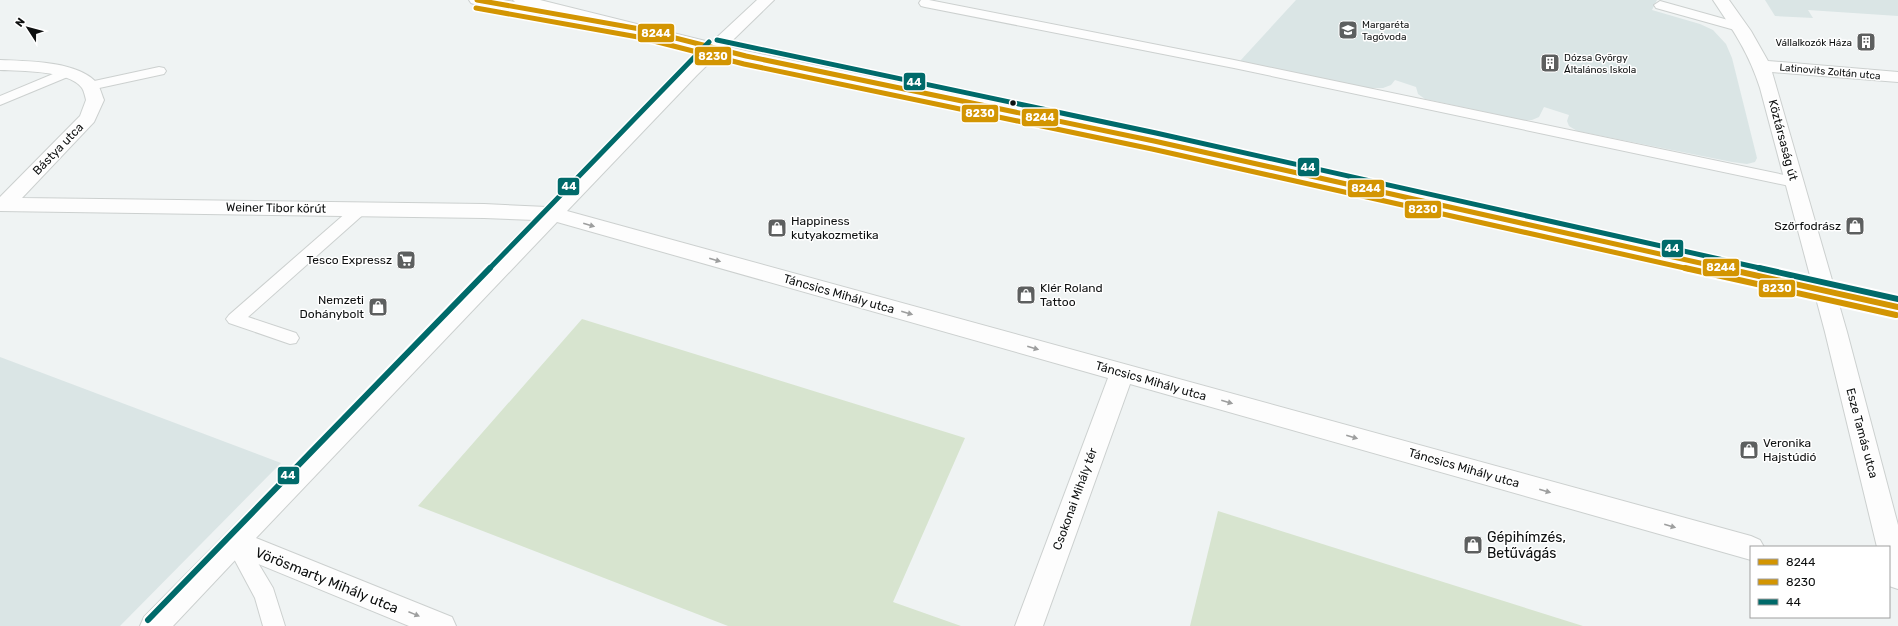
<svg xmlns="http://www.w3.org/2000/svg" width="1898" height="626" font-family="Rubik,sans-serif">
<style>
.built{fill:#dae5e5}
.green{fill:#d7e4cf}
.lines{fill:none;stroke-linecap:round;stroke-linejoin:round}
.lane-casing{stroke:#ccd0cf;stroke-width:2}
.street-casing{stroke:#ccd0cf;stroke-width:2}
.secondary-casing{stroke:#ccd0cf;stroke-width:2}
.lane{fill:#fdfdfd;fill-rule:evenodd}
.street{fill:#fdfdfd;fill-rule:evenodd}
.secondary{fill:#fdfdfd;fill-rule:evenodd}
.bus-1-far1-casing{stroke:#fff;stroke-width:8}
.bus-1-casing{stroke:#fff;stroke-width:10}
.bus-2-far1-casing{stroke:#fff;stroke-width:8}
.bus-2-casing{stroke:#fff;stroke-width:10}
.bus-3-far1-casing{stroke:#fff;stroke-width:8}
.bus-3-casing{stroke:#fff;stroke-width:10}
.bus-1-far1{stroke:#d39502;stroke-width:5}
.bus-1{stroke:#d39502;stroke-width:6}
.bus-2-far1{stroke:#d39502;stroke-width:5}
.bus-2{stroke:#d39502;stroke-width:6}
.bus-3-far1{stroke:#006a6a;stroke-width:5}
.bus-3{stroke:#006a6a;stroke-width:6}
.oneway{fill:#9d9e9e}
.bus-dot{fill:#0e1010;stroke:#fff;stroke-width:1.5}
.labels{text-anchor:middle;stroke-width:3;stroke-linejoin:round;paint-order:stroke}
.far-poi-label{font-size:10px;fill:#0e1010;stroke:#fff;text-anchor:start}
.far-street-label{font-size:10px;fill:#0e1010;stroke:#fff}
.street-label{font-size:12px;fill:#0e1010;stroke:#fff}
.poi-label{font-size:12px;fill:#0e1010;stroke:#fff;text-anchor:start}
.near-poi-label{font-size:14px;fill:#0e1010;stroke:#fff;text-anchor:start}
.near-street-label{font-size:14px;fill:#0e1010;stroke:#fff}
.line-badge{stroke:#fff;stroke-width:1.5}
.badge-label{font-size:11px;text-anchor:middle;font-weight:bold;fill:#fff}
</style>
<rect width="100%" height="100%" fill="#eff3f3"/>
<g class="built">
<path d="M1296,0H1657L1652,10L1700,24L1713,30L1726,44L1732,58L1757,158L1755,162L1747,164L1732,162L1577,131L1569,126L1567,121L1569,115L1544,107L1539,117L1532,120H1523L1425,99L1418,94L1416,87L1395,80L1391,85L1383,88H1365L1243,63L1240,61Z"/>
<path d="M1765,0H1898V16L1808,10L1813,18L1775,16Z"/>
<path d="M0,357L281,463L120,626H0Z"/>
</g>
<g class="green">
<path d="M582,319L965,438L893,602L961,626H728L418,506Z"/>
<path d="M1218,511L1583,626H1190Z"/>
</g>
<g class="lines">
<defs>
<g id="lane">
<path d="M921,0H929L1234,60L1794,177L1799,179L1802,182L1799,185L1794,187L1234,68L925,7L921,6L919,3Z"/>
<path d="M1660,1L1746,25L1748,28L1746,31L1742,32L1656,8L1654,5Z"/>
<path d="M159,67L164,68L166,71L164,74L90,90L85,89L83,86L85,83Z"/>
<path d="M65,69L70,70L72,73L70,76L0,105V96Z"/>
<path d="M360,204L365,205L368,209L365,213L248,317L296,333L299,338L296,343L290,344L229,323L226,319L229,315L355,205Z"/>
<path d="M235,533L242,536L273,588L285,626H263L255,598L225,542L228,536Z"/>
</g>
<g id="street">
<path d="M757,0H774L697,75L567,211L1751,536L1760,540L1764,547H1751V560L1130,384L1043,626H1015L1108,378L557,222L256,538L452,617L456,626H409L239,556L173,626H140L144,617L535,220L484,218L0,211V197L80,116L86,100C85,96 84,91 82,88C69,70 20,71 0,70V60C26,61 75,61 95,81C100,86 101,93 104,100L94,122L22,198L484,204L547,207L685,67Z"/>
<path d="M1713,0H1729L1751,31L1768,61L1898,72V82L1772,72L1847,332L1898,525V589L1889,586V547H1877L1825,332L1760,88C1749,53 1733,30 1713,0Z"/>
</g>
<path id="secondary" d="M469,0H503L515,2L513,0H540L746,51L1154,135L1898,299V315L1154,147L746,61L545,11L543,14L537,16L477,5L471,3Z"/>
</defs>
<use href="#lane" class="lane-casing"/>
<use href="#street" class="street-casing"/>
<use href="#secondary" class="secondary-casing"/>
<use href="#lane" class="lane"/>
<use href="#street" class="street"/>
<use href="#secondary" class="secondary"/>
<defs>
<path id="bus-1-far1" d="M477,0L640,29L746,56L1154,141L1727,269"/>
<path id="bus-1" d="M1723,268L1898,307"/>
<path id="bus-2-far1" d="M476,8L638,37L744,64L1152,149L1689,269"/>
<path id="bus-2" d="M1685,268L1896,315"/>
<g id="bus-3-far1">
<path d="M717,40L1156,133L1764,269"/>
<path d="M489,269L709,42"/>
</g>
<g id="bus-3">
<path d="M1759,268L1898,299"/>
<path d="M148,620L490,268"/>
</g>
</defs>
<use href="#bus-1-far1" class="bus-1-far1-casing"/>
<use href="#bus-1" class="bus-1-casing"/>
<use href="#bus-2-far1" class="bus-2-far1-casing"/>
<use href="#bus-2" class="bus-2-casing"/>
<use href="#bus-3-far1" class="bus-3-far1-casing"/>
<use href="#bus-3" class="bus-3-casing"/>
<use href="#bus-1-far1" class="bus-1-far1"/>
<use href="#bus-1" class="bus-1"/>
<use href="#bus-2-far1" class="bus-2-far1"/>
<use href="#bus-2" class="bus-2"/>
<use href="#bus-3-far1" class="bus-3-far1"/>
<use href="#bus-3" class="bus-3"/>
</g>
<defs><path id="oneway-solid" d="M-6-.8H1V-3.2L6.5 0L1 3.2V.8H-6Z"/></defs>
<g class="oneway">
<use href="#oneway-solid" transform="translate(589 225) rotate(16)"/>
<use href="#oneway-solid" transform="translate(715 260) rotate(16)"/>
<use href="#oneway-solid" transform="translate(907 313) rotate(16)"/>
<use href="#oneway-solid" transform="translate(1033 348) rotate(16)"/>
<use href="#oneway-solid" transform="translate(1227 402) rotate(16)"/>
<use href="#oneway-solid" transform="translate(1352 437) rotate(16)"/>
<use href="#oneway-solid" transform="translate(1545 491) rotate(16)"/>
<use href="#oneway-solid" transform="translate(1670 526) rotate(16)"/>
<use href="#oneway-solid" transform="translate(414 614) rotate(22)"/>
</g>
<defs>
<symbol id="school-square" viewBox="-11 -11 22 22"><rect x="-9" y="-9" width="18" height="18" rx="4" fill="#5d5f5f" stroke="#fff"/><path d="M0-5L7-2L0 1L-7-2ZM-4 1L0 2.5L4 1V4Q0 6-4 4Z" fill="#fff"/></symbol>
<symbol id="building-square" viewBox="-11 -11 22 22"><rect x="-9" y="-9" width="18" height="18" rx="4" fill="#5d5f5f" stroke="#fff"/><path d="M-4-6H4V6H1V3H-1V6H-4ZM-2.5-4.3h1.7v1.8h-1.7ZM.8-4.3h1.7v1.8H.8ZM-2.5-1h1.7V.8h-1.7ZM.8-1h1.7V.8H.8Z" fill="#fff"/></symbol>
<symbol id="shop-square" viewBox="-11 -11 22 22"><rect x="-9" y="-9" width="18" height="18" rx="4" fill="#5d5f5f" stroke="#fff"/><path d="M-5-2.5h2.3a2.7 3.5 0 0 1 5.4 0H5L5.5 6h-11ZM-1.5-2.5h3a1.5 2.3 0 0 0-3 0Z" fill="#fff"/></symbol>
<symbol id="supermarket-square" viewBox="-11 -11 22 22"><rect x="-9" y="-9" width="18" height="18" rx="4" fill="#5d5f5f" stroke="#fff"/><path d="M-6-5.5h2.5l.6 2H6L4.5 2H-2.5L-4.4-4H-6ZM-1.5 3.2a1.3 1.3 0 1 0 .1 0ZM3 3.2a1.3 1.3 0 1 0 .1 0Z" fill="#fff"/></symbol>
</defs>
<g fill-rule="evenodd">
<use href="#school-square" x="1337" y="19" width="22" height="22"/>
<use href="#building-square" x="1855" y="31" width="22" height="22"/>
<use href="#building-square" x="1539" y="52" width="22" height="22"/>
<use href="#shop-square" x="1844" y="215" width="22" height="22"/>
<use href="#shop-square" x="766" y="217" width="22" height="22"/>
<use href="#supermarket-square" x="395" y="249" width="22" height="22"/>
<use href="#shop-square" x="1015" y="284" width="22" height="22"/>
<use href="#shop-square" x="367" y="296" width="22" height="22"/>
<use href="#shop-square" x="1738" y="439" width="22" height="22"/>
<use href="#shop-square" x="1462" y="534" width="22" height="22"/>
</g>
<circle class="bus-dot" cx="1013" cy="103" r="3.5"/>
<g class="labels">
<g class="far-poi-label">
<text x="1362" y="28">Margaréta<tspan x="1362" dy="12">Tagóvoda</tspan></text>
<text x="1852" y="46" text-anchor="end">Vállalkozók Háza</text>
<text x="1564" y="61">Dózsa György<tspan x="1564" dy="12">Általános Iskola</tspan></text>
</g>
<g class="far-street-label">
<text transform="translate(1830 71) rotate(5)" y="4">Latinovits Zoltán utca</text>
</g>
<g class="street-label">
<text transform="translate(1783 140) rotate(75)" y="4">Köztársaság út</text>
<text transform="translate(58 149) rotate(-46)" y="4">Bástya utca</text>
<text transform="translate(276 208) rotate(1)" y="4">Weiner Tibor körút</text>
<text transform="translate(839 294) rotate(16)" y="4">Táncsics Mihály utca</text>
<text transform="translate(1151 381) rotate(16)" y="4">Táncsics Mihály utca</text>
<text transform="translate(1862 433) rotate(75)" y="4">Esze Tamás utca</text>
<text transform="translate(1464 468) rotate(16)" y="4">Táncsics Mihály utca</text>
<text transform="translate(1075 499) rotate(-70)" y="4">Csokonai Mihály tér</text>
</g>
<g class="poi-label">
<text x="791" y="225">Happiness<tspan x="791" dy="14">kutyakozmetika</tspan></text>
<text x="1841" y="230" text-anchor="end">Szőrfodrász</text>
<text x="392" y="264" text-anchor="end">Tesco Expressz</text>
<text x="1040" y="292">Klér Roland<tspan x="1040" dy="14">Tattoo</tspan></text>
<text x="364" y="304" text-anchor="end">Nemzeti<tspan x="364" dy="14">Dohánybolt</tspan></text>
<text x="1763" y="447">Veronika<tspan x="1763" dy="14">Hajstúdió</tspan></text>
</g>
<g class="near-poi-label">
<text x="1487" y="542">Gépihímzés,<tspan x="1487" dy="16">Betűvágás</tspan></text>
</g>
<g class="near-street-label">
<text transform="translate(327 580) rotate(22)" y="5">Vörösmarty Mihály utca</text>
</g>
</g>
<g class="line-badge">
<rect x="637" y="23" width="38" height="20" rx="4" fill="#d39502"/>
<rect x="694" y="46" width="38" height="20" rx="4" fill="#d39502"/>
<rect x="903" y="72" width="23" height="19" rx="4" fill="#006a6a"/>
<rect x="961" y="104" width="38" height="19" rx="4" fill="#d39502"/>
<rect x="1021" y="108" width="38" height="19" rx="4" fill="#d39502"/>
<rect x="1297" y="157" width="23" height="20" rx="4" fill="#006a6a"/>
<rect x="557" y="177" width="23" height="19" rx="4" fill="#006a6a"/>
<rect x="1347" y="179" width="38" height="19" rx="4" fill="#d39502"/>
<rect x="1404" y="200" width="38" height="19" rx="4" fill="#d39502"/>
<rect x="1661" y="239" width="23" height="19" rx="4" fill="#006a6a"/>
<rect x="1702" y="258" width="38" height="19" rx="4" fill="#d39502"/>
<rect x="1758" y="279" width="38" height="19" rx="4" fill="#d39502"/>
<rect x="277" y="466" width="23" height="19" rx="4" fill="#006a6a"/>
</g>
<g class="badge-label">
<text x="656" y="37">8244</text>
<text x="713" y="60">8230</text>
<text x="914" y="86">44</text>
<text x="980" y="117">8230</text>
<text x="1040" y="121">8244</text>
<text x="1308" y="171">44</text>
<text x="569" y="190">44</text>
<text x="1366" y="192">8244</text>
<text x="1423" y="213">8230</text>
<text x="1672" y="252">44</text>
<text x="1721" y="271">8244</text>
<text x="1777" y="292">8230</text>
<text x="288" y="479">44</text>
</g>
<rect x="1750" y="546" width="140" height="72" fill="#ffffff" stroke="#9f9f9f"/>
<rect x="1758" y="559" width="20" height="6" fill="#d39502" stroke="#9f9f9f"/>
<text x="1786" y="566" font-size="12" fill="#0e1010">8244</text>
<rect x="1758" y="579" width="20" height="6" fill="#d39502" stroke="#9f9f9f"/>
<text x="1786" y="586" font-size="12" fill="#0e1010">8230</text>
<rect x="1758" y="599" width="20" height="6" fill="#006a6a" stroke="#9f9f9f"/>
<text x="1786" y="606" font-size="12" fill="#0e1010">44</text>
<g transform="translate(28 28) rotate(306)" stroke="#ffffff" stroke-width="3" paint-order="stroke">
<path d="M0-3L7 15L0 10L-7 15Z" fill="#0e1010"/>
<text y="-6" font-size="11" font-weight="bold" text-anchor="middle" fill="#0e1010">N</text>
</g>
</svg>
